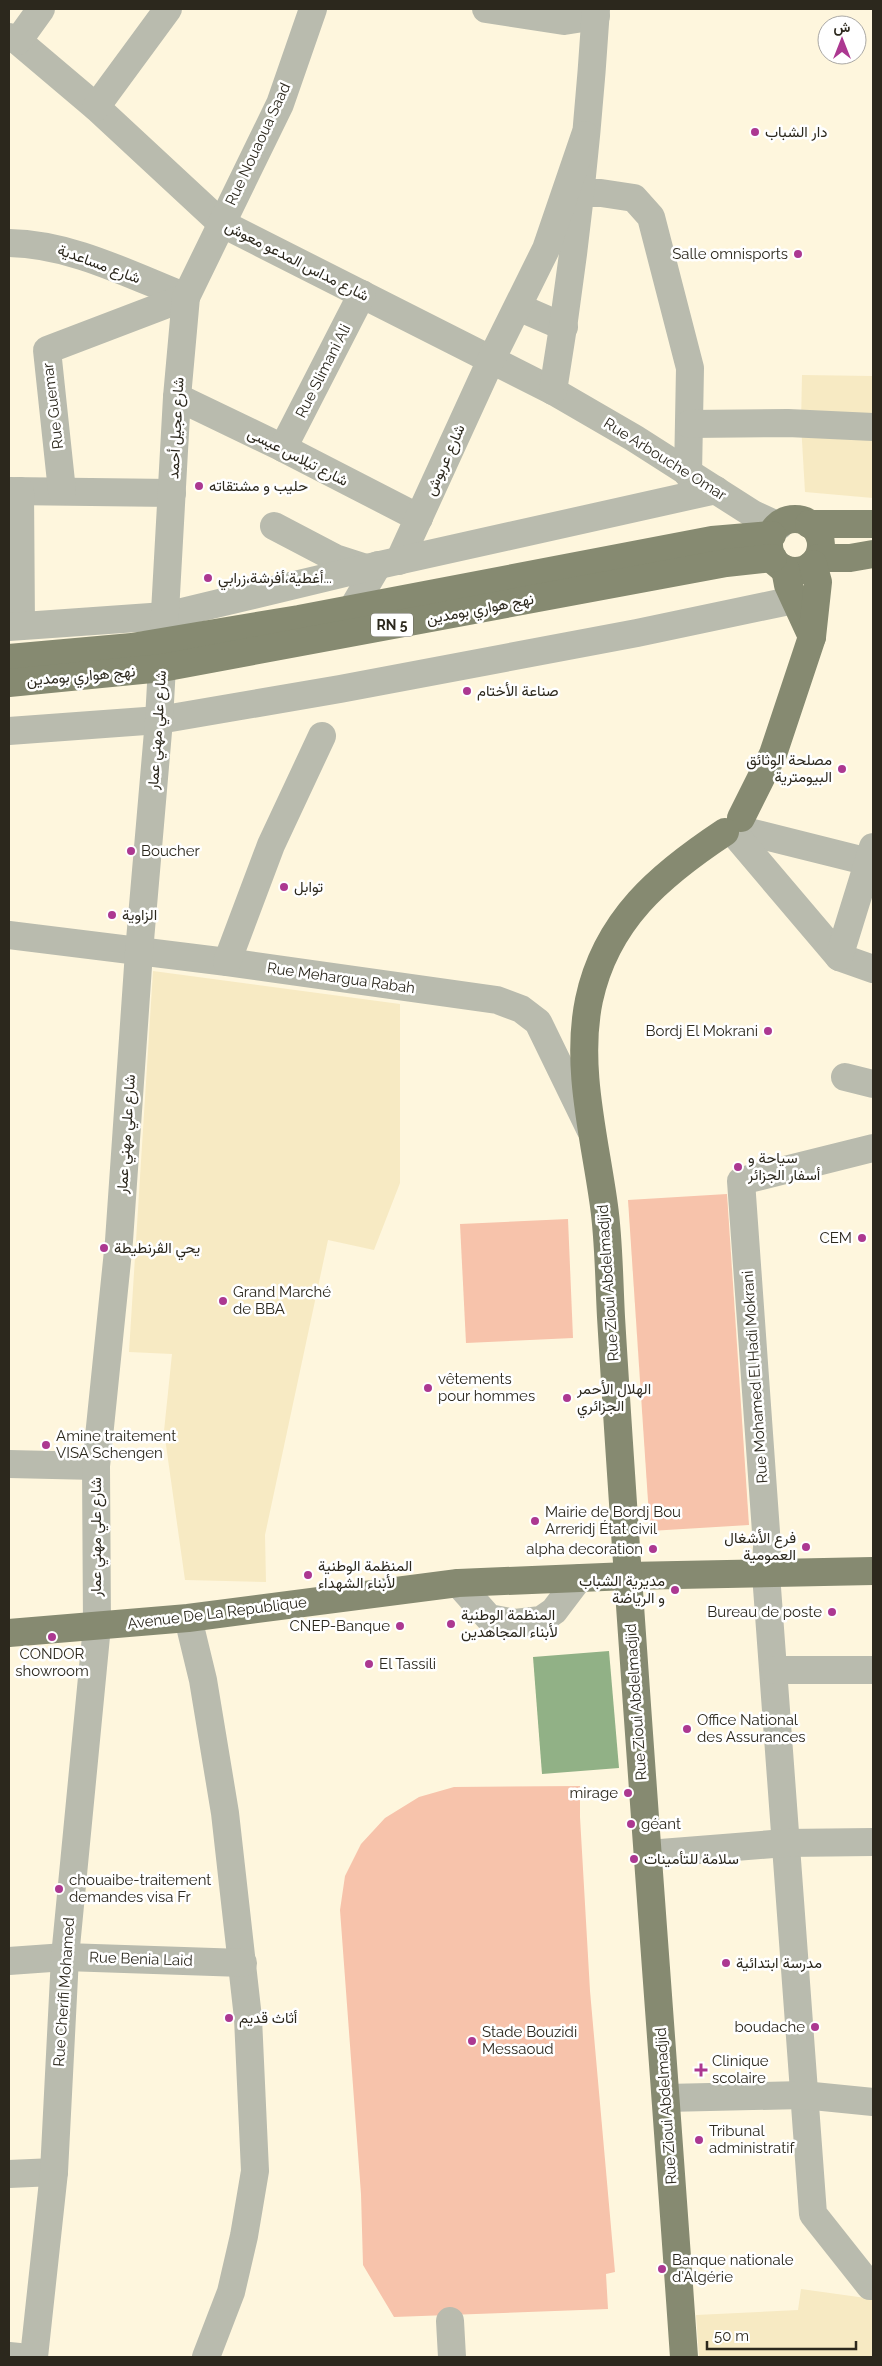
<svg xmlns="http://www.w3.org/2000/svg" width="882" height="2366" font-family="Raleway,Vazirmatn,sans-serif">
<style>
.built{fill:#f7eac3}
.green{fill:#f7c3ab}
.water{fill:#91b186}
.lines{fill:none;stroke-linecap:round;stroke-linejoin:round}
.minor{stroke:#b9bbae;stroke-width:28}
.major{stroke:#868a71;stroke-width:28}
.poi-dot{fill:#ac3891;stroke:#fff;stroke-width:2}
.labels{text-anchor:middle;stroke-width:5;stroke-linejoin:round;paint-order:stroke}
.shield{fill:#fff;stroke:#6b6861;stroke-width:1}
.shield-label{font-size:14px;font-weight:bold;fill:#2c281d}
.poi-label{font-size:15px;fill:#2c281d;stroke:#fff;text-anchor:start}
.street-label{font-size:15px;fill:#2c281d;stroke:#fff}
</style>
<rect width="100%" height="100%" fill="#fef6dd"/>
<g class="built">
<path d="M802,375L873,376V498L805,492L801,424Z"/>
<path d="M153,971L400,1004V1183L374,1250L328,1240L265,1535L266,1582L185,1580L164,1431L172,1354L129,1352Z"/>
<path d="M801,2289L873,2299V2357H699L696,2315L798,2310Z"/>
</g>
<g class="green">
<path d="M727,1194L749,1525L650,1531L628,1200Z"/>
<path d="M568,1219L573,1338L466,1343L460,1224Z"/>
<path d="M580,1786V1817L590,1991L615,2272L606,2274L608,2309L394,2317L363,2265L361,2194L340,1910L345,1876L361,1844L385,1818L419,1797L454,1787Z"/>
</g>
<path class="water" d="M609,1651L619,1768L542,1774L533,1657Z"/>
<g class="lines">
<g class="minor">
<path d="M486,9L564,21L596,16"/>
<path d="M9,37L18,41L96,107L221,223L553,391L634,438L753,514L779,526"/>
<path d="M18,41L41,9"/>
<path d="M96,107L168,9"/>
<path d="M579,193H601L634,198L651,217L690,368L688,474"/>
<path d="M9,243C71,244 128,274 186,297"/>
<path d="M518,307L564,327"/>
<path d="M553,391C574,265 588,136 596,9"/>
<path d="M177,397L283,448L419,518"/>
<path d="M689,424L788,423L873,427"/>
<path d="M283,448L362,294"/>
<path d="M9,491L172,493"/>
<path d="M20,491L21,626"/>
<path d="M62,491L47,350L186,297"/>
<path d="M274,526L335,558L366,568"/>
<path d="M399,561L491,360L546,249L585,135"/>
<path d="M352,609L378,565"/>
<path d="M9,627L165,616L366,568L716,490"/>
<path d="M9,731L159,720L340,689L637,633L794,600"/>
<path d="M745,831L873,863"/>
<path d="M738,838L839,957L873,969"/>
<path d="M9,935L227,962L497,1000L521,1009L538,1022L590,1129"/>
<path d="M839,957L873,847"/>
<path d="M227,962L271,845L322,736"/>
<path d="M845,1077L873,1084"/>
<path d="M873,1148L741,1181L767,1546L766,1574L813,2214L870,2286H873"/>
<path d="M9,1464L96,1466"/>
<path d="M458,1583L489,1618L515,1623L541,1620L554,1611L579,1578"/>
<path d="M188,1618L203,1680L225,1813L248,2018L255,2171L244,2236L231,2292L206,2357"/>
<path d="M775,1670H873"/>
<path d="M648,1854L785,1843L873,1842"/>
<path d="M9,1961L65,1957L243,1963"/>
<path d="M666,2098L803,2095L873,2102"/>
<path d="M9,2174L54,2172"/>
<path d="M450,2321L452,2357"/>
<path d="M9,2356L19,2357"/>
<path d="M34,2357L54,2172L65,1957L97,1626L96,1466L119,1241L139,952L159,720L177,397L186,297L280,104L313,9"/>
</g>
<g class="major">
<circle cx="795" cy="545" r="26"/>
<path d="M809,524H873"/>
<path d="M818,558H850L873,554"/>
<path d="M785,569L788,585L812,637"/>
<path d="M9,658L132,647L299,619L712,540L772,535"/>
<path d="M9,683L162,668L726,563L773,558"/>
<path d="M741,818L773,754L812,637L818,582L813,564"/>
<path d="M9,1633L188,1618L458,1583L628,1576L873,1571"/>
<path d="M684,2357C660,2010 632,1664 611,1317C609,1280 609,1242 604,1206C595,1139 575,1067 589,1000C606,920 660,875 725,832"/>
</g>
</g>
<g class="poi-dot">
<circle cx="755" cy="132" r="5"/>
<circle cx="798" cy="254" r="5"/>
<circle cx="199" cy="486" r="5"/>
<circle cx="208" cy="578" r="5"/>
<circle cx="467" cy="691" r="5"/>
<circle cx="842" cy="769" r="5"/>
<circle cx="131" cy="851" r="5"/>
<circle cx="284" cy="887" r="5"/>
<circle cx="112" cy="915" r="5"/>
<circle cx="768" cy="1031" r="5"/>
<circle cx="738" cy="1167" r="5"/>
<circle cx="862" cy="1238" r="5"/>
<circle cx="104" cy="1248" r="5"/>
<circle cx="223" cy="1301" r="5"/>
<circle cx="428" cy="1388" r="5"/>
<circle cx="567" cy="1398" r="5"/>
<circle cx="46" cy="1445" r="5"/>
<circle cx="535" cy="1521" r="5"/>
<circle cx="806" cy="1547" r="5"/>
<circle cx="653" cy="1549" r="5"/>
<circle cx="308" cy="1575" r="5"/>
<circle cx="675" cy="1590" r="5"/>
<circle cx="832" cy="1612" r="5"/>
<circle cx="451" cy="1624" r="5"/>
<circle cx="400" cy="1626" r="5"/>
<circle cx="52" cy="1637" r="5"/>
<circle cx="369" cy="1664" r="5"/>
<circle cx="687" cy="1729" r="5"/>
<circle cx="628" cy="1793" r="5"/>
<circle cx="631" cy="1824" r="5"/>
<circle cx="634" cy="1859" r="5"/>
<circle cx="59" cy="1889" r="5"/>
<circle cx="726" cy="1963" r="5"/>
<circle cx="229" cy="2018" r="5"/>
<circle cx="815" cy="2027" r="5"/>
<circle cx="472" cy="2041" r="5"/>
<path d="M698.5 2062.5h5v5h5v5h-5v5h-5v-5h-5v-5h5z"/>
<circle cx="699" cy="2140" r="5"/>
<circle cx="662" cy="2269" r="5"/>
</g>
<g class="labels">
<rect class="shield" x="371" y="613.5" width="42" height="23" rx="4"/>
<g class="shield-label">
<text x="392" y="630">RN 5</text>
</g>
<g class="poi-label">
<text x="765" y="137">دار الشباب</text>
<text x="788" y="259" text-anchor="end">Salle omnisports</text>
<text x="209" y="491">حليب و مشتقاته</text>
<text x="218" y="583">أغطية،أفرشة،زرابي...</text>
<text x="477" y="696">صناعة الأختام</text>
<text x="832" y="765" text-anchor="end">مصلحة الوثائق<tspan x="832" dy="17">البيومترية</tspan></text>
<text x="141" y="856">Boucher</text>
<text x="294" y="892">توابل</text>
<text x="122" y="920">الزاوية</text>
<text x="758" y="1036" text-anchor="end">Bordj El Mokrani</text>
<text x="748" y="1163">سياحة و<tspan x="748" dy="17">أسفار الجزائر</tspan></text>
<text x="852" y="1243" text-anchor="end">CEM</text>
<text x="114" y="1253">يحي الڤرنطيطة</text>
<text x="233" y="1297">Grand Marché<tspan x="233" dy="17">de BBA</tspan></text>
<text x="438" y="1384">vêtements<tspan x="438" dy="17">pour hommes</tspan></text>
<text x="577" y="1394">الهلال الأحمر<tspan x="577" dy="17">الجزائري</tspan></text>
<text x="56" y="1441">Amine traitement<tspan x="56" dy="17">VISA Schengen</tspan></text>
<text x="545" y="1517">Mairie de Bordj Bou<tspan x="545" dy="17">Arreridj État civil</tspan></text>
<text x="796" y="1543" text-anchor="end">فرع الأشغال<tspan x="796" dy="17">العمومية</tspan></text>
<text x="643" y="1554" text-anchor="end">alpha decoration</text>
<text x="318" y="1571">المنظمة الوطنية<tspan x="318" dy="17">لأبناء الشهداء</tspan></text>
<text x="665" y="1586" text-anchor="end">مديرية الشباب<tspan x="665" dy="17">و الرياضة</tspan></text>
<text x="822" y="1617" text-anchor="end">Bureau de poste</text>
<text x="461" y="1620">المنظمة الوطنية<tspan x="461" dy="17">لأبناء المجاهدين</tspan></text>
<text x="390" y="1631" text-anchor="end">CNEP-Banque</text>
<text x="52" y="1659" text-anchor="middle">CONDOR<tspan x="52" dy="17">showroom</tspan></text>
<text x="379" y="1669">El Tassili</text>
<text x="697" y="1725">Office National<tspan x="697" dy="17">des Assurances</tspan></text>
<text x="618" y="1798" text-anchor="end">mirage</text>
<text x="641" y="1829">géant</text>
<text x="644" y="1864">سلامة للتأمينات</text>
<text x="69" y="1885">chouaibe-traitement<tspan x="69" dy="17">demandes visa Fr</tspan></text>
<text x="736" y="1968">مدرسة ابتدائية</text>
<text x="239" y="2023">أثاث قديم</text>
<text x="805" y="2032" text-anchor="end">boudache</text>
<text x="482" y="2037">Stade Bouzidi<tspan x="482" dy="17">Messaoud</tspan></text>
<text x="712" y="2066">Clinique<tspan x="712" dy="17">scolaire</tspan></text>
<text x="709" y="2136">Tribunal<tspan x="709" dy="17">administratif</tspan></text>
<text x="672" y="2265">Banque nationale<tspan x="672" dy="17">d'Algérie</tspan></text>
</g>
<g class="street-label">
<text transform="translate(258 144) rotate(-65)" y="5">Rue Nouaoua Saad</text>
<text transform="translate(297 261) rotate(27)" y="5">شارع مداس المدعو معوش</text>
<text transform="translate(99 264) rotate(20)" y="5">شارع مساعدية</text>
<text transform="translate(323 371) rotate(-63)" y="5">Rue Slimani Ali</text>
<text transform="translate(53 406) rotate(-97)" y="5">Rue Guemar</text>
<text transform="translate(176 428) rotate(-87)" y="5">شارع عجيل أحمد</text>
<text transform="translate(298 457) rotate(27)" y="5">شارع تيلاس عيسى</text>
<text transform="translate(665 459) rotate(32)" y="5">Rue Arbouche Omar</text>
<text transform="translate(445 460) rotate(-66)" y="5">شارع عربوش</text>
<text transform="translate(480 609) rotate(-11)" y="5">نهج هواري بومدين</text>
<text transform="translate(81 676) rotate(-5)" y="5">نهج هواري بومدين</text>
<text transform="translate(157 730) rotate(-86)" y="5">شارع علي مهني عمار</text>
<text transform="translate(341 978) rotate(8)" y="5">Rue Mehargua Rabah</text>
<text transform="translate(126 1134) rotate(-86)" y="5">شارع علي مهني عمار</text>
<text transform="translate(608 1283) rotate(-94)" y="5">Rue Zioui Abdelmadjid</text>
<text transform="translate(755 1377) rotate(-94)" y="5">Rue Mohamed El Hadi Mokrani</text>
<text transform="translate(96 1537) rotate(-90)" y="5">شارع علي مهني عمار</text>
<text transform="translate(217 1613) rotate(-7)" y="5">Avenue De La Republique</text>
<text transform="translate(636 1702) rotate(-94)" y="5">Rue Zioui Abdelmadjid</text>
<text transform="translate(141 1959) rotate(2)" y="5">Rue Benia Laid</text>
<text transform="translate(64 1992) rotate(-86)" y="5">Rue Cherifi Mohamed</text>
<text transform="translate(666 2106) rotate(-94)" y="5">Rue Zioui Abdelmadjid</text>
</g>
</g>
<rect width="882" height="2366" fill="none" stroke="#2c281d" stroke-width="20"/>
<g transform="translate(842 40)"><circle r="24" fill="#ffffff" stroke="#aba9a5"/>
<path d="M0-4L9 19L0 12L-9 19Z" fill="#ac3891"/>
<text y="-8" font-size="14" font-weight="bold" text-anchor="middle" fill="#2c281d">ش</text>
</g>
<path d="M707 2341v8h149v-8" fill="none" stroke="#2c281d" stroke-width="2.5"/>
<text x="714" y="2341" font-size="15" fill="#2c281d" stroke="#ffffff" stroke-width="4" paint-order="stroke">50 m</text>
</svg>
